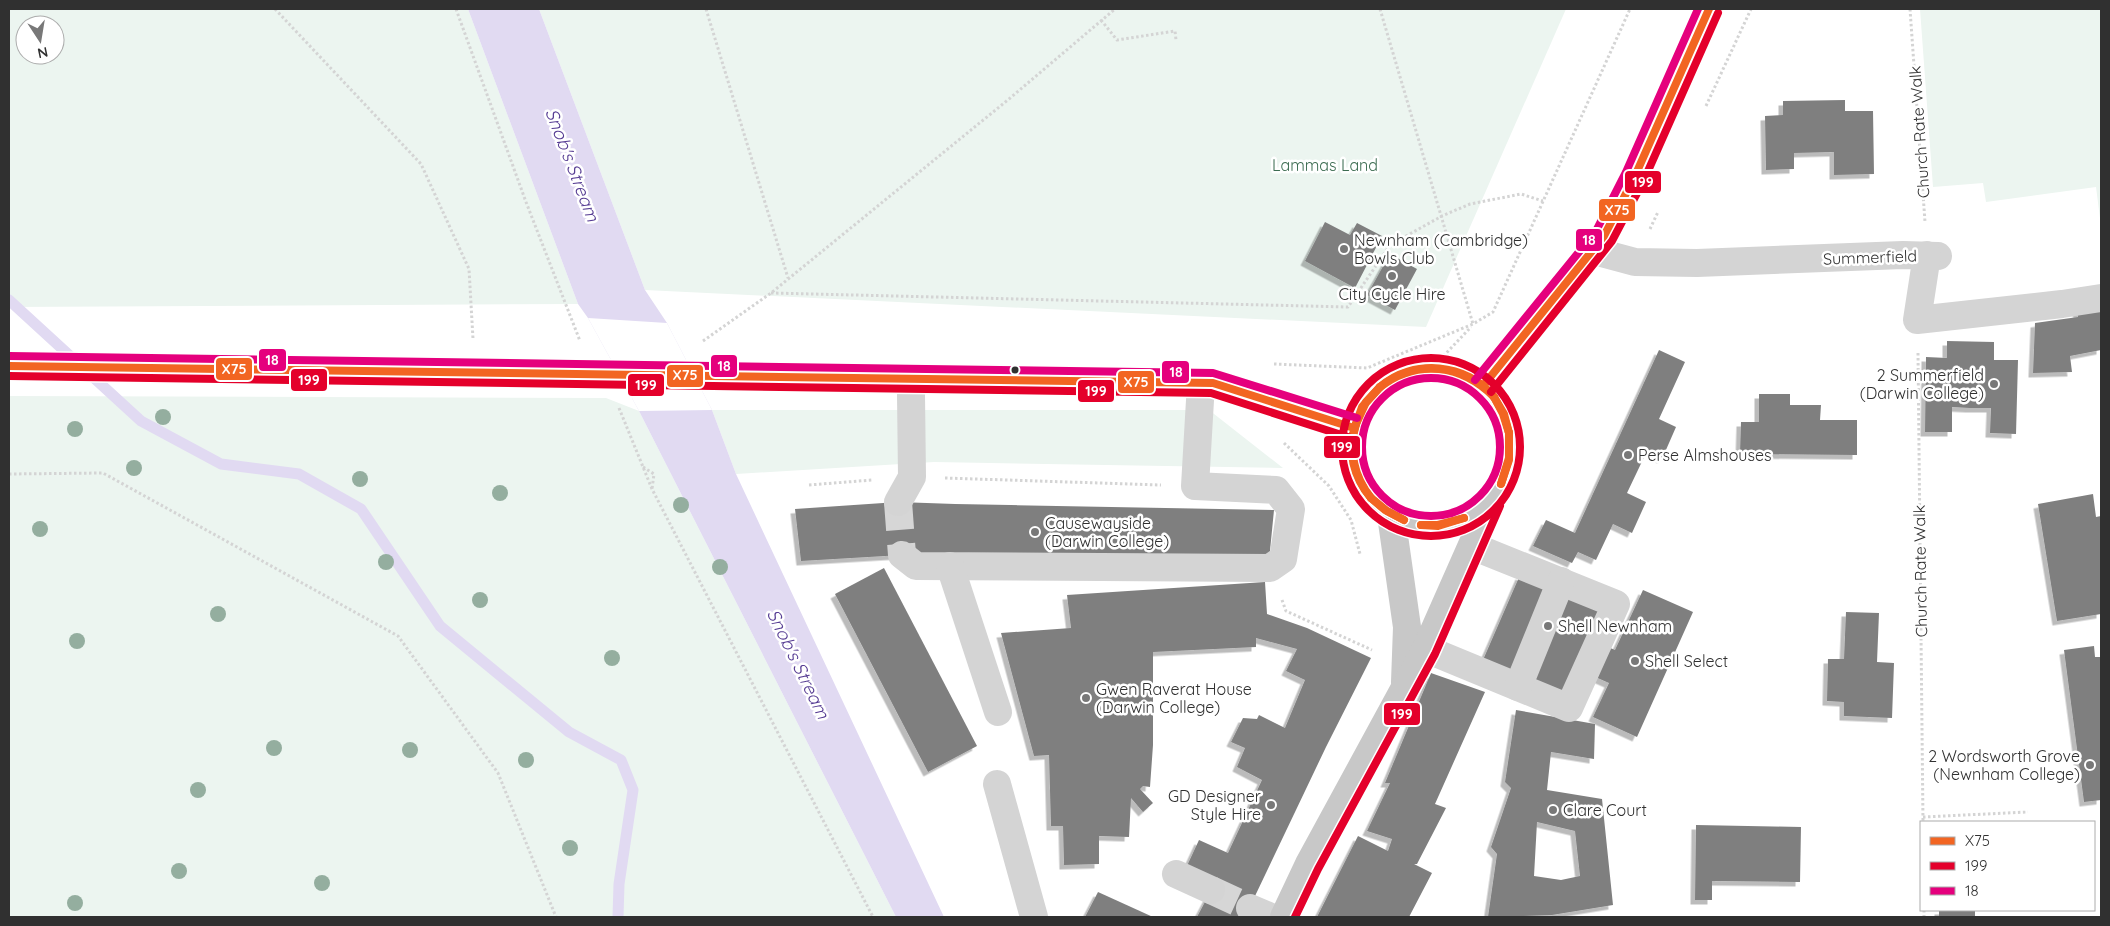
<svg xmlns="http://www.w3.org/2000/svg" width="2110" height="926" font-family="Quicksand,sans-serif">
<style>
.green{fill:#ecf5f0;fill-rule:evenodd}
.water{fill:#e1daf2}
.pier{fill:#fff}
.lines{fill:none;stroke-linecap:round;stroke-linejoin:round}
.stream{stroke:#e1daf2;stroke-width:11}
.building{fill:#7f7f7f;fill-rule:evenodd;filter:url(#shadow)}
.minor-tunnel{stroke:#d6d6d6;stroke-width:28;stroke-dasharray:28 14;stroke-linecap:butt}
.path{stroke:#d4d4d4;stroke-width:3;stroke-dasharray:2.5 2.5;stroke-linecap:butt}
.minor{stroke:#d4d4d4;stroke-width:28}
.major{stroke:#c8c8c8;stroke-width:28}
.bus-1-casing{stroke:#fff;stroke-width:11}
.bus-2-casing{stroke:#fff;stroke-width:11}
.bus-3-casing{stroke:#fff;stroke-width:11}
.bus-1{stroke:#f26522;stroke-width:8}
.bus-2{stroke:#e4002b;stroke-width:8}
.bus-3{stroke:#e5007d;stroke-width:8}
.tree{fill:#94ae9f}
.poi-dot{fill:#787878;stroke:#fff;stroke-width:2}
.bus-dot{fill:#303030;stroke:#fff;stroke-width:2}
.labels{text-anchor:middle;stroke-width:5;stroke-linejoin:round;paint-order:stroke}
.street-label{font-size:16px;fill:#303030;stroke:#fff}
.park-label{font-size:16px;fill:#3c6c51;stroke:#fff}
.poi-label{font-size:16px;fill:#303030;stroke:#fff;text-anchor:start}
.water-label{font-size:18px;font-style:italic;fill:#563c93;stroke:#fff}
.line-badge{stroke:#fff;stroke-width:2}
.badge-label{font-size:14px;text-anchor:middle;font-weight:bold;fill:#fff}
</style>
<defs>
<filter id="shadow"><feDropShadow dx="-4.5" dy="4.5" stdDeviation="0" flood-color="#0004"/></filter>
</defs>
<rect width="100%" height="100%" fill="#fff"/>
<g class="green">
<path d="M9,9H468L578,304L9,307ZM25,25H55V55H25Z"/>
<path d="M539,9H1566L1426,327L645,290Z"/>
<path d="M1920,9H2101V226L2096,187L1986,202L1983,183L1933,187Z"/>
<path d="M9,396L606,398L639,411L896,917H9Z"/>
<path d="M712,410H1209L1283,468L934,462L736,474Z"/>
</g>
<path class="water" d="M468,9H539L645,290L667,323L712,410L736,474L944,917H896L639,411L588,318L578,304Z"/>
<path class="pier" d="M588,318L667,323L712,410L639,411Z"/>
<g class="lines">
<path class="stream" d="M9,300L141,421L221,464L299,474L361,509L440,626L569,732L621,760L633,790L619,884L618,917"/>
</g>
<g class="building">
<path d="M1845,100V111H1873L1874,174L1834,175V152L1794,153V169L1766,170L1765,116L1783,115V101Z"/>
<path d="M1325,222L1350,235L1357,223L1382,236L1355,288L1305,261Z"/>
<path d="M1390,254L1417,269L1395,310L1367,295Z"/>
<path d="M2101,304V350L2070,356L2072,372L2033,373L2035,323L2078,317L2077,308Z"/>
<path d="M1947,341L1994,342V360H2018L2016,434L1990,433L1991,408H1970L1952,407V432H1925L1926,357L1947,358Z"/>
<path d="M1659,350L1685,362L1659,419L1676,427L1662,459L1647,451L1627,493L1646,502L1632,533L1613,524L1596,560L1578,552L1572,563L1533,546L1546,520L1575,533Z"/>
<path d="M1759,394H1790V405H1821L1820,420H1857V455L1740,454L1741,422H1759Z"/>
<path d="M2093,494L2096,517L2101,516V614L2057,621L2038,504Z"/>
<path d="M898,502L955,504L1274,510L1269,561L902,555L801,561L795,509Z"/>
<path d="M884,568L977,746L928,772L835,594Z"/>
<path d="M1520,575L1605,613L1592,640L1615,650L1643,590L1693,612L1637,737L1593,717L1609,683L1575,668L1563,695L1483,660Z"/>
<path d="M1265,582L1267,614L1307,628L1371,658L1326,747L1245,917H1197L1216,881L1186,868L1199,840L1228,853L1262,780L1237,767L1245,748L1231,742L1243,718L1257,719L1259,715L1285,728L1305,680L1286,671L1297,649L1256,638V647L1153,652V745L1150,787L1143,786L1140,789L1153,803L1143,812L1131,798L1129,837L1099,836V864L1064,865L1063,826H1051L1049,755L1034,756L1001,633L1071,628L1067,595Z"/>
<path d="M1846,612L1879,613L1877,662L1894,663L1892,718L1844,716V702L1827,701L1828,659H1844Z"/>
<path d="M2094,646L2095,657H2101V800L2084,802L2064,650Z"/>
<path d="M1431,673L1485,692L1435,804L1446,808L1417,864H1414L1432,873L1409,917H1317L1358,836L1388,851L1392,839L1367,831L1390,783H1385Z"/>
<path d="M1516,710L1595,724L1594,759L1551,752L1547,790L1602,799L1613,905L1552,915L1488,917L1497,854L1491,847L1511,788L1505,782ZM1537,822L1575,831L1580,876L1561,880L1534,876Z"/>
<path d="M1696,825L1801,827L1800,882L1712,881V900H1695Z"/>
<path d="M1098,892L1153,917H1085Z"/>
<rect x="1939" y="910" width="36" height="7"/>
</g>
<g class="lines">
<g class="minor-tunnel">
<path d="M898,502L902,555"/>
<path d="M1211,890L1250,908"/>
</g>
<g class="path">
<path d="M275,9L421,164L469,269L473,339"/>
<path d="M456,9L526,202L580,341"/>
<path d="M706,9L788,278"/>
<path d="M1380,9L1473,324"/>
<path d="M1910,9L1925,222"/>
<path d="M1101,20L1117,40L1175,31L1176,40"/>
<path d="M1706,106L1751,9"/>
<path d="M1650,229L1658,212"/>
<path d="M771,293L1348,307L1390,245L1442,216L1470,204L1521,194L1543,201"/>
<path d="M703,341L771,293L1009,99L1115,9"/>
<path d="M1918,353L1923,822"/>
<path d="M1274,364L1367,368L1473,324L1493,312L1630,9"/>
<path d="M1433,367L1471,327"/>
<path d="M619,408L652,489L873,917"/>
<path d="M1284,443L1329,486L1351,520L1360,554"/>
<path d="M643,467L654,474L652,489"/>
<path d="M9,474L103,473L398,636L498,773L556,917"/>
<path d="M945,478L1161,485"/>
<path d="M809,485L872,480"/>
<path d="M1282,600L1286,611L1372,650"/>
<path d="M1923,817L2028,812"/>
<path d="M1924,910V917"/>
</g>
<g class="minor">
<path d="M1594,251L1635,262L1697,263L1903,255L1938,256"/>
<path d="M1927,255L1917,320L2062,304L2101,298"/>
<path d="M898,502L912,477L911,395"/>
<path d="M902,555L916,566L1270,568L1283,559L1291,509L1276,490L1195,486L1201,383"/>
<path d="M950,566L998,712"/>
<path d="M1426,649L1569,708L1616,604L1472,546"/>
<path d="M1518,687L1561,581"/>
<path d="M997,784L1034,917"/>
<path d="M1176,874L1211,890"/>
<path d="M1250,908L1271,917"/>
</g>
<g class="major">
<path d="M9,366L1213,383L1354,428"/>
<circle cx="1431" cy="447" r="79"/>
<path d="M1483,386L1604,236L1635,176L1709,9"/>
<path d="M1391,515L1407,627L1405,682"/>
<path d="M1284,917L1309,864L1426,649L1491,502"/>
</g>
<defs>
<g id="bus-1">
<path d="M9,366L1213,383L1354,428"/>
<path d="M1483,386L1604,236L1635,176L1709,9"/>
<path d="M1380,387C1413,358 1467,363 1494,397"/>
<path d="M1380,387C1418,358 1462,365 1494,397"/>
<path d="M1494,397L1504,414L1509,433"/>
<path d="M1494,397L1503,414L1509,433"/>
<path d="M1356,424C1348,450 1354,477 1371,498"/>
<path d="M1356,424C1346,450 1354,478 1371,498"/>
<path d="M1356,424L1362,407L1380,387"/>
<path d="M1356,424L1366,402L1380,387"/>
<path d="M1501,484L1509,458V433"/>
<path d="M1501,484L1509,460V433"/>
<path d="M1371,498L1387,511L1404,520"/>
<path d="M1371,498L1385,510L1404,520"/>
<path d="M1421,525H1437L1464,518"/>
<path d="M1421,525L1438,526L1464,518"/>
</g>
<g id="bus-2">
<circle cx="1431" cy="447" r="89"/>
<path d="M9,376L1211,393L1351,438"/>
<path d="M1491,392L1612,241L1644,180L1718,13"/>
<path d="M1295,917L1318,869L1435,654L1500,506"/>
</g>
<g id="bus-3">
<path d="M9,356L1213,373L1357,418"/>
<circle cx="1431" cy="447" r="69"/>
<path d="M1475,380L1596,231L1626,172L1698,9"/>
</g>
</defs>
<use href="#bus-1" class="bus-1-casing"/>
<use href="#bus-2" class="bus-2-casing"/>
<use href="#bus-3" class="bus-3-casing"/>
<use href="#bus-1" class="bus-1"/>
<use href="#bus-2" class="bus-2"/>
<use href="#bus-3" class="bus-3"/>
</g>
<g class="tree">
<circle cx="163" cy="417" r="8"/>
<circle cx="75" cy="429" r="8"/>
<circle cx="134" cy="468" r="8"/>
<circle cx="360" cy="479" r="8"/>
<circle cx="500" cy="493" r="8"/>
<circle cx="681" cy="505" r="8"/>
<circle cx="40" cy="529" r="8"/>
<circle cx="386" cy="562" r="8"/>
<circle cx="720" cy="567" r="8"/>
<circle cx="480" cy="600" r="8"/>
<circle cx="218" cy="614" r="8"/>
<circle cx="77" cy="641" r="8"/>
<circle cx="612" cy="658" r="8"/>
<circle cx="274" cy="748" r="8"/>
<circle cx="410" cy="750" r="8"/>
<circle cx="526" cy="760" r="8"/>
<circle cx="198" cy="790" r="8"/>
<circle cx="570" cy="848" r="8"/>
<circle cx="179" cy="871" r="8"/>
<circle cx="322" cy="883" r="8"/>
<circle cx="75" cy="903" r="8"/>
</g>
<g class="poi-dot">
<circle cx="1344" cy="249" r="5"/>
<circle cx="1392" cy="276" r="5"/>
<circle cx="1994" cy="384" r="5"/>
<circle cx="1628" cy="455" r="5"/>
<circle cx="1035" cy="532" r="5"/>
<circle cx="1548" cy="626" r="5"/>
<circle cx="1635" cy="661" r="5"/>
<circle cx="1086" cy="698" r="5"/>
<circle cx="2090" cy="765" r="5"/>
<circle cx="1271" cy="805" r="5"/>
<circle cx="1553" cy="810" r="5"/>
</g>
<circle class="bus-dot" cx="1015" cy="370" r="4.5"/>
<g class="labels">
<g class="street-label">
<text transform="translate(1919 132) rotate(-94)" y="6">Church Rate Walk</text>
<text transform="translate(1870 257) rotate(-2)" y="6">Summerfield</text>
<text transform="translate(1920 571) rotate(-91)" y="6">Church Rate Walk</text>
</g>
<g class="park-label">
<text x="1325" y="171">Lammas Land</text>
</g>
<g class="poi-label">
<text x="1354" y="246">Newnham (Cambridge)<tspan x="1354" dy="18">Bowls Club</tspan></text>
<text x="1392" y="300" text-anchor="middle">City Cycle Hire</text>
<text x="1984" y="381" text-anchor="end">2 Summerfield<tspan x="1984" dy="18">(Darwin College)</tspan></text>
<text x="1638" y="461">Perse Almshouses</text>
<text x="1045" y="529">Causewayside<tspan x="1045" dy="18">(Darwin College)</tspan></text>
<text x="1558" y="632">Shell Newnham</text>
<text x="1645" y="667">Shell Select</text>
<text x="1096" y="695">Gwen Raverat House<tspan x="1096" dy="18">(Darwin College)</tspan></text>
<text x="2080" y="762" text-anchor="end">2 Wordsworth Grove<tspan x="2080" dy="18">(Newnham College)</tspan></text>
<text x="1261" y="802" text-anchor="end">GD Designer<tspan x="1261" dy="18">Style Hire</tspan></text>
<text x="1563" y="816">Clare Court</text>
</g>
<g class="water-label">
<text transform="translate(572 165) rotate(69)" y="6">Snob's Stream</text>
<text transform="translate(798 664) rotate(64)" y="6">Snob's Stream</text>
</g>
</g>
<g class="line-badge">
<rect x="1624" y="170" width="38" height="24" rx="5" fill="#e4002b"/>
<rect x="1598" y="198" width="38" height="24" rx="5" fill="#f26522"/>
<rect x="1575" y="228" width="28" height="24" rx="5" fill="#e5007d"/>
<rect x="258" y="348" width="29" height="24" rx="5" fill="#e5007d"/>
<rect x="710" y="354" width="28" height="24" rx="5" fill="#e5007d"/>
<rect x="215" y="357" width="38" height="24" rx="5" fill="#f26522"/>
<rect x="1161" y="360" width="29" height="24" rx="5" fill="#e5007d"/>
<rect x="666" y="364" width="38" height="24" rx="5" fill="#f26522"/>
<rect x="290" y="368" width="38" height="24" rx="5" fill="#e4002b"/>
<rect x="1117" y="370" width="38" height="24" rx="5" fill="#f26522"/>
<rect x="627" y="373" width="38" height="24" rx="5" fill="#e4002b"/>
<rect x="1077" y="379" width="38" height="24" rx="5" fill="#e4002b"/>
<rect x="1323" y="435" width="38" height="24" rx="5" fill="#e4002b"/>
<rect x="1383" y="702" width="38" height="24" rx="5" fill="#e4002b"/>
</g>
<g class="badge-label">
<text x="1643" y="187">199</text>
<text x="1617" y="215">X75</text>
<text x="1589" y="245">18</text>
<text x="272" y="365">18</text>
<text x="724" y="371">18</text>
<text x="234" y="374">X75</text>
<text x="1176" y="377">18</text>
<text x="685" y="380">X75</text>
<text x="309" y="385">199</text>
<text x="1136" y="387">X75</text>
<text x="646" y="390">199</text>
<text x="1096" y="396">199</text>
<text x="1342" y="452">199</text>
<text x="1402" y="719">199</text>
</g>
<rect width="2110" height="926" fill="none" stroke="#303030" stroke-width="20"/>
<rect x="1920" y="821" width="175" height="90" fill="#ffffff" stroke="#acacac"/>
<rect x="1930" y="837" width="25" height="8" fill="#f26522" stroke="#acacac"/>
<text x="1965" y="846" font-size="15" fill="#303030">X75</text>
<rect x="1930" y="862" width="25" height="8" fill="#e4002b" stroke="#acacac"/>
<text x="1965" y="871" font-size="15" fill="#303030">199</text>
<rect x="1930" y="887" width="25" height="8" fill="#e5007d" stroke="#acacac"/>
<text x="1965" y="896" font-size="15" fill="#303030">18</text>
<g transform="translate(40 40) rotate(168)"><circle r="24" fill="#ffffff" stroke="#acacac"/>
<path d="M0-4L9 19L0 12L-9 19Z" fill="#787878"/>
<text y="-8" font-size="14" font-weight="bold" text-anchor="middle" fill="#303030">N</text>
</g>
</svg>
